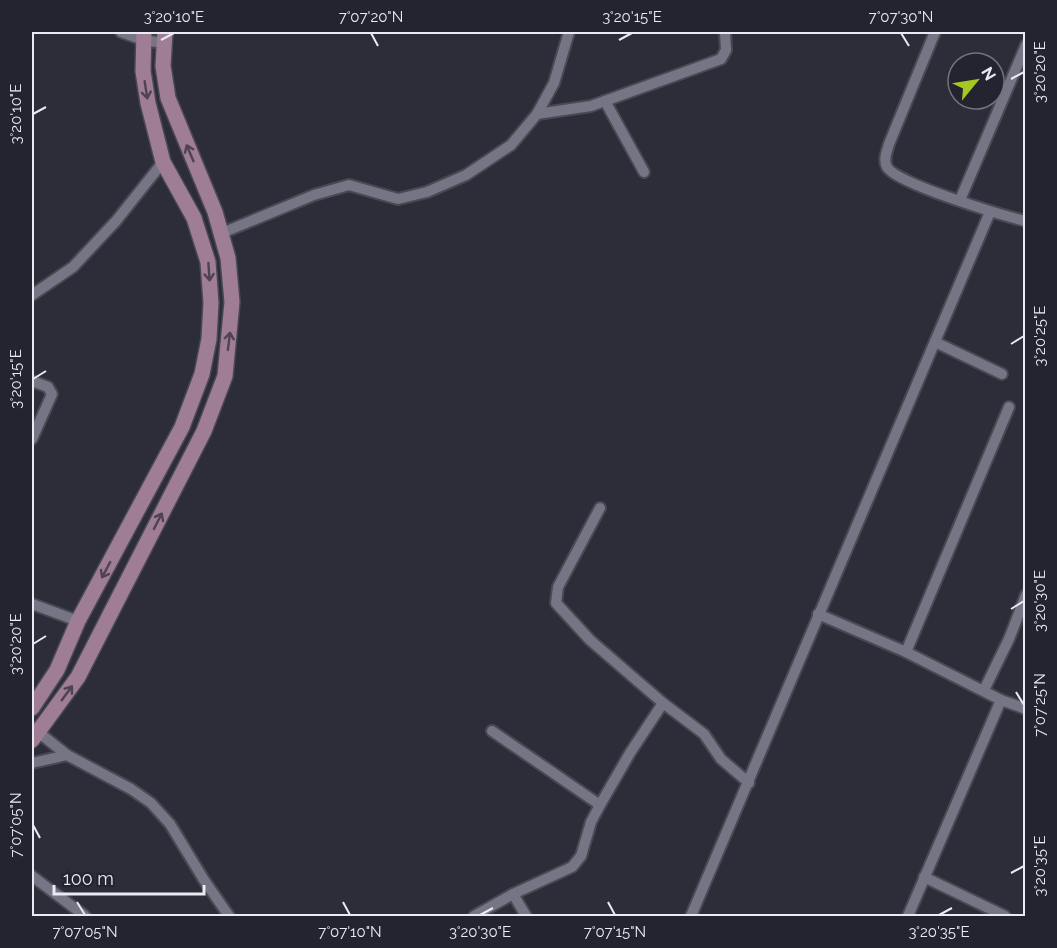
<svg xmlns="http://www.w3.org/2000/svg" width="1057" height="948" font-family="Raleway,sans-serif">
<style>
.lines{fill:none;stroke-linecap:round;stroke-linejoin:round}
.street-casing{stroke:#494853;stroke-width:14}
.secondary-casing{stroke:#494853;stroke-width:18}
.street{stroke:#767586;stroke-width:10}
.secondary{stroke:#9f7d94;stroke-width:15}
.oneway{stroke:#4f4253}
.ticks{fill:none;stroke:#eaeaf3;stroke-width:2}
.neatline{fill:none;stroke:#eaeaf3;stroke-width:2}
.ticks-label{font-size:15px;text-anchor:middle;fill:#eaeaf3}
</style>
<rect width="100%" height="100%" fill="#2d2d3a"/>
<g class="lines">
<defs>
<g id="street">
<path d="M121,32L143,40L163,43"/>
<path d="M935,32L889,144C887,152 883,159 887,167C895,183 1004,216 1026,221"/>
<path d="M605,101L644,172"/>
<path d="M537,114L591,106L721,59L726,50L725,32"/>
<path d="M960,200L1026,45"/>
<path d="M222,233L314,195L349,185L398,199L427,192L466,175L511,145L537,114L554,83L569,32"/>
<path d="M32,295L73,267L116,221L163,162"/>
<path d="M935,342L1002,374"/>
<path d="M32,381L48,387L52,394L32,439"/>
<path d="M600,508L558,587L556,603L590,640L663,703L704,734L721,759L749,783"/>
<path d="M32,604L78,621"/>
<path d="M818,614L906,652L1001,700L1026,709"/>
<path d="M906,652L1009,407"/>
<path d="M984,690L1009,639L1026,595"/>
<path d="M32,727L67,755L131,789L151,803L170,824L204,880L229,916"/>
<path d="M492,731L600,805"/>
<path d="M32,763L67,755"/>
<path d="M32,876L85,916"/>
<path d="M924,877L1005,916"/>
<path d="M513,894L526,916"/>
<path d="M474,916L513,894L572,867L581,856L591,822L600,805L630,753L663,703"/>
<path d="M691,916L990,212"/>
<path d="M908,916L1001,700"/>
</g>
<g id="secondary">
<path d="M32,708L57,670L78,621L182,427L202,374L209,339L211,303L208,262L194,218L163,162L148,103L143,71L144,32"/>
<path d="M32,740L78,677L204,431L225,376L232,302L228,258L215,212L168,98L163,66L165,32"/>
</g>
</defs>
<use href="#street" class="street-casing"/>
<use href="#secondary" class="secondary-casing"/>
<use href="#street" class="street"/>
<use href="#secondary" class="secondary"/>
</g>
<defs><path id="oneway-shaft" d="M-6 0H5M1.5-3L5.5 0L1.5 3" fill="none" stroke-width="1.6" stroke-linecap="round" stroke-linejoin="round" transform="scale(1.5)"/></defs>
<g class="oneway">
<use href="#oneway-shaft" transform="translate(146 90) rotate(81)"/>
<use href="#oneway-shaft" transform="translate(190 153) rotate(-113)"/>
<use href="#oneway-shaft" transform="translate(209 272) rotate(86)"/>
<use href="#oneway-shaft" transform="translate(229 341) rotate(-83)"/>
<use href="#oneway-shaft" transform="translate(158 521) rotate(-63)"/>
<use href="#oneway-shaft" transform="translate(106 570) rotate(118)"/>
<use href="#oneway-shaft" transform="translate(67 693) rotate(-54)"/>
</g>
<path class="ticks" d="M371,33L378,46M901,33L909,46M161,40L174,33M619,40L632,33M1011,79L1024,72M33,114L46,107M1011,344L1024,336M33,379L46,371M1011,609L1024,601M33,644L46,636M1016,692L1024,705M33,825L40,838M1011,873L1024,866M77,902L85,915M343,902L350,915M608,902L615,915M480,915L493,908M939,915L952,908"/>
<rect width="1057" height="948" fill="none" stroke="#242330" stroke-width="66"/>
<g transform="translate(976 81) rotate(60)"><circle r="28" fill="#242330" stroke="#73737e" stroke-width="1.5"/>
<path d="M0-4.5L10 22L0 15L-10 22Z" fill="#a5c823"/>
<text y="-9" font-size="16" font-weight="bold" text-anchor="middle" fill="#eaeaf3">N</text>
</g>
<path d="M54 885v9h150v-9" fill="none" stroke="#eaeaf3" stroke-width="3"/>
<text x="63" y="885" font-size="18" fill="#eaeaf3" stroke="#242330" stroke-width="4.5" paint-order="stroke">100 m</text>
<rect x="33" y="33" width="991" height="882" class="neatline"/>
<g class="ticks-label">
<text x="174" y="22">3°20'10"E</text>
<text x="371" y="22">7°07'20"N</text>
<text x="632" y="22">3°20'15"E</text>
<text x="901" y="22">7°07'30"N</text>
<text transform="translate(1040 72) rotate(-90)" y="5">3°20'20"E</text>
<text transform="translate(16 114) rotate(-90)" y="5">3°20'10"E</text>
<text transform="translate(1040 336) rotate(-90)" y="5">3°20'25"E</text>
<text transform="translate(16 379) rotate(-90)" y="5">3°20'15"E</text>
<text transform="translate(1040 601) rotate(-90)" y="5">3°20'30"E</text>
<text transform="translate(16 644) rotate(-90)" y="5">3°20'20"E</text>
<text transform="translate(1040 705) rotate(-90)" y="5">7°07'25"N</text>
<text transform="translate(16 825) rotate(-90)" y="5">7°07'05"N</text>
<text transform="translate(1040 866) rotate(-90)" y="5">3°20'35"E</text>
<text x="85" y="937">7°07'05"N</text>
<text x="350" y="937">7°07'10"N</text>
<text x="480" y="937">3°20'30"E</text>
<text x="615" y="937">7°07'15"N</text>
<text x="939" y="937">3°20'35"E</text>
</g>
</svg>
